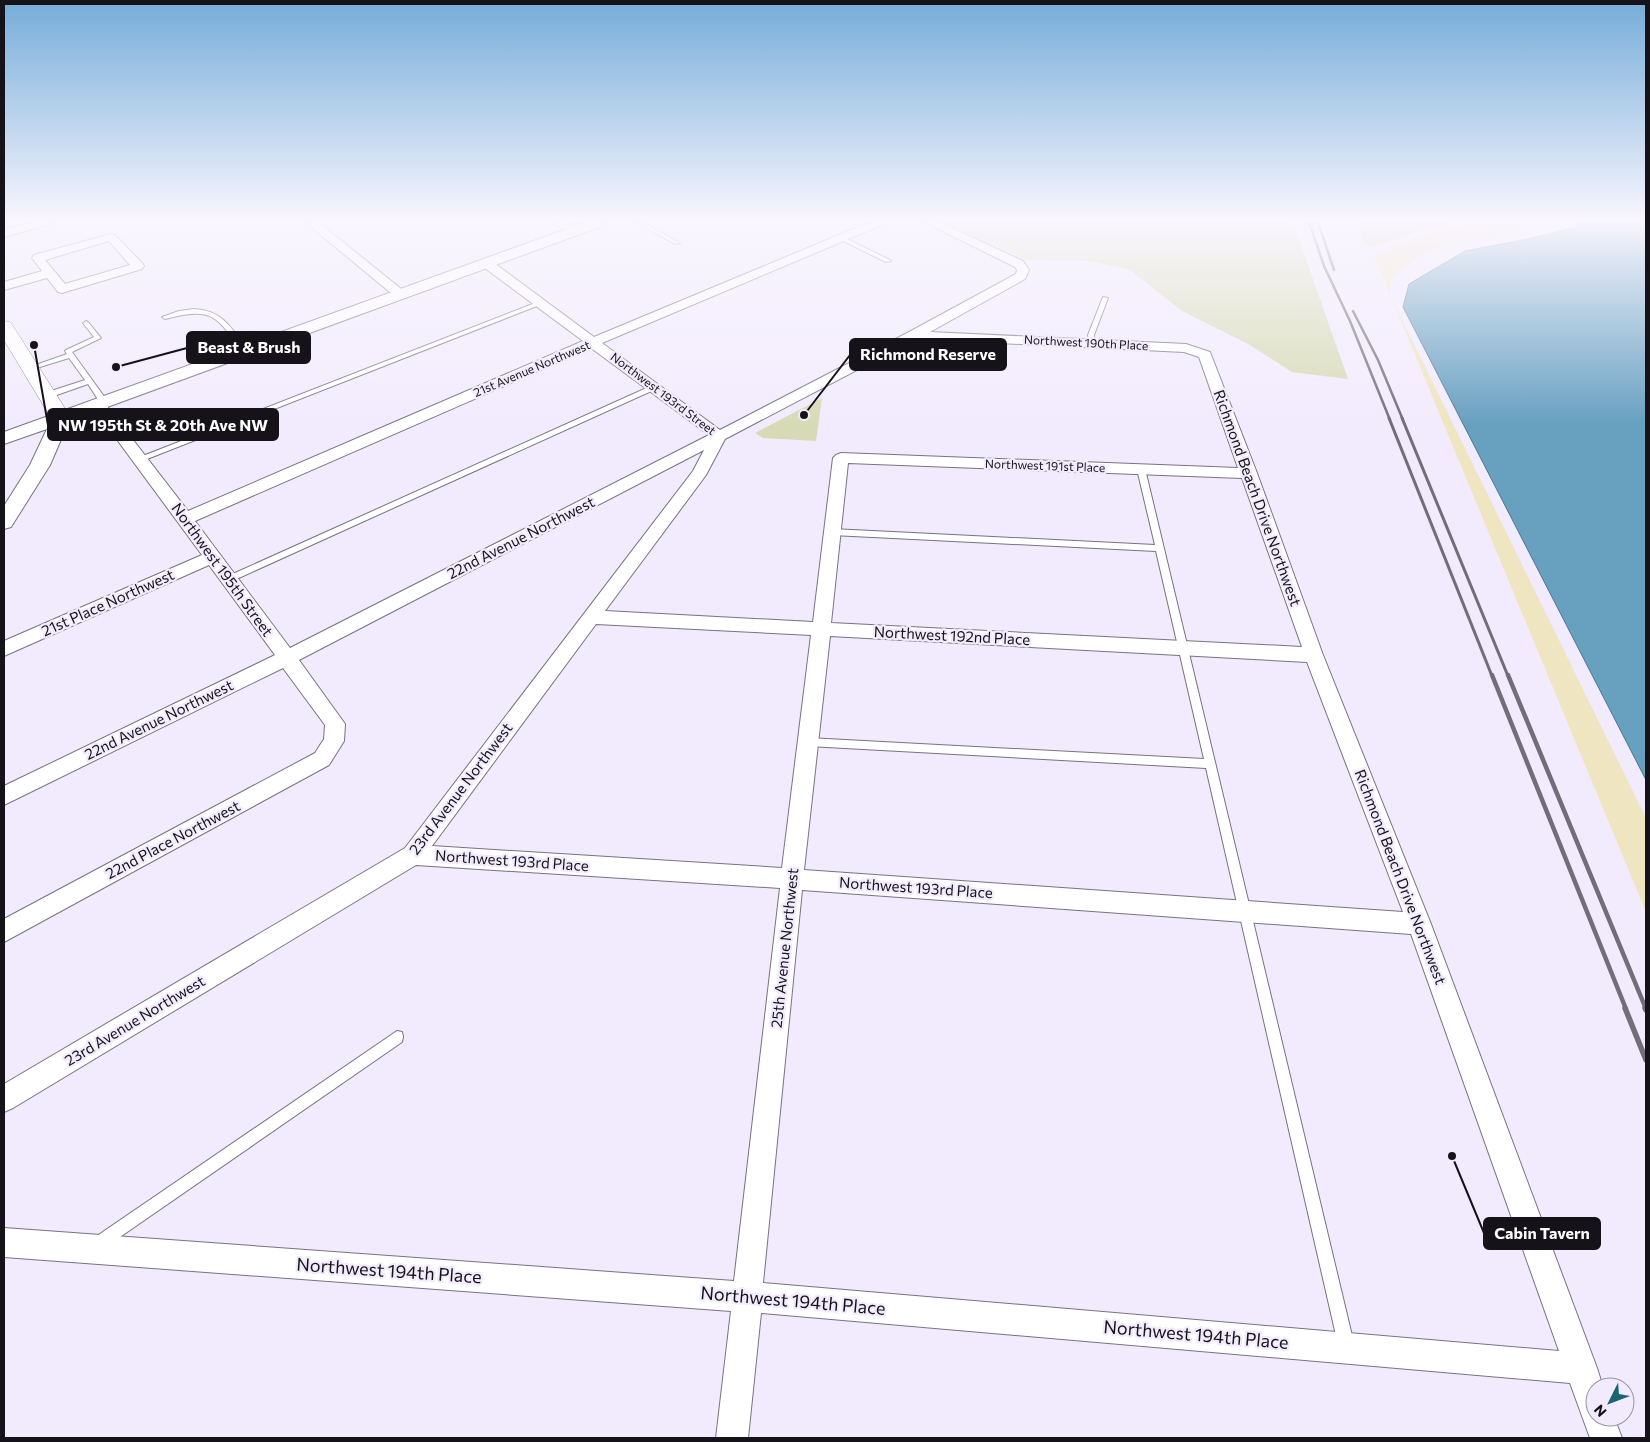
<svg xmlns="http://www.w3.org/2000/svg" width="1650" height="1442" font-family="Commissioner,sans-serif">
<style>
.green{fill:#d7dbb5}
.sand{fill:#efe5c0}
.water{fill:#68a0c0;stroke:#4f768e}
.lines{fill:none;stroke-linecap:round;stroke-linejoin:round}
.service-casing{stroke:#787281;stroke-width:2}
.minor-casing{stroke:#787281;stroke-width:2}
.tertiary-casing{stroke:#787281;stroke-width:2}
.secondary-casing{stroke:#787281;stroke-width:1}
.service{fill:#fff;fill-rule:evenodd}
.minor{fill:#fff;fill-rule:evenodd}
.tertiary{fill:#fff;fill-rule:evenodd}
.secondary{fill:#fff;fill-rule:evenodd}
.rail-far3{stroke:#726e79;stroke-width:2.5}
.rail-far2{stroke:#726e79;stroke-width:3}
.rail-far1{stroke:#726e79;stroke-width:4.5}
.rail{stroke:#726e79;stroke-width:5.5}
.labels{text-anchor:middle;stroke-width:4.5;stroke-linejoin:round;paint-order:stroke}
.far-street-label{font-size:12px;fill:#151319;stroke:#f2ebfd}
.street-label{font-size:15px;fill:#151319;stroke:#f2ebfd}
.near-street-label{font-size:18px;fill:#151319;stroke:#f2ebfd}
.leader{fill:none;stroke:#151319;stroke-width:2}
.callout-dot{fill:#151319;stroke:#f2ebfd;stroke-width:2}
.callout{fill:#151319;stroke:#151319;stroke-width:2}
.callout-label{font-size:16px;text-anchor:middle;font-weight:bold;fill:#fff}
</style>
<rect width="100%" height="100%" fill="#f2ebfd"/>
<g class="green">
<path d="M943,222H1293L1348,379L1292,372L1250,345L1182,311L1130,270L1091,261L1027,260Z"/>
<path d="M1358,222H1456L1429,228L1372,247L1364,245Z"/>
<path d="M822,398L816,441L763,438L755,433Z"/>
</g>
<path class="sand" d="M1476,222H1550L1491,239L1448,244L1427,253L1405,266L1392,279L1390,295L1646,818V912L1374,256L1417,237Z"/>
<path class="water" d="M1579,222H1646V780L1403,307L1409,284L1465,251L1533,238L1576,227Z"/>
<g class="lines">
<defs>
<g id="service">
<path d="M636,222H643L680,243L675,244Z"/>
<path d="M841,236L890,260L891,261L886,262L839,239L838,238Z"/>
<path d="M1103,297L1108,298L1094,335L1095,343L1090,344L1088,335Z"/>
<path d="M540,301L542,302V304L142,461H136L135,459Z"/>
<path d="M194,309C222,310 232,328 247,350V352H243C215,315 213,307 165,319L162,317L179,311Z"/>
<path d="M86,321L88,322L101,338L72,352L108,402L101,404L88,384L51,397H45V393L85,380L69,358L30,370L27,368L67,354L65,351L66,350L94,337L83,323Z"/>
<path d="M651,386L658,388L232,581L229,582L225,579L226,577Z"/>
<path d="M1138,467H1141L1145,469L1354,1344L1351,1349L1346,1352L1341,1349L1338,1344L1206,768L808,746L804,745L803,742L804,739L808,738L1204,759L1156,551L832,535L828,532L832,529L1155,545L1137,469Z"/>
<path d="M397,1031L402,1032L403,1037L402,1042L104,1248L99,1250L94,1248L92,1243L94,1238Z"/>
</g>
<g id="minor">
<path d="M34,222H53L51,224L4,237V230Z"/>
<path d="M305,222H318L405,292L407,295L405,298H397Z"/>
<path d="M553,222H567L580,231L578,233H570Z"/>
<path d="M870,222H886L884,224L602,343L720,430L909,332L1016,274L1017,270L1015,267L924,222H939L1023,261L1029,270L1025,279L930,332L1186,344L1210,352L1257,473L1323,655L1431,924L1597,1368L1603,1387H1595V1417H1614L1622,1438H1590L1570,1383L761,1313L748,1438H716L731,1311L4,1257V1228L734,1281L780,888L416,865L13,1108L4,1112V1084L405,848L693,471L704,450L299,660L345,724L344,741L329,765L4,942V919L315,753L324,739L325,725L283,668L4,805V786L275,655L209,565L4,656V641L202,555L93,407L91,404L93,401H103L188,511L583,341L482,266L480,263L482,260H490L594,337ZM916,339L1184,352L1199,357L1238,468L841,453L836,455L833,458L813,622L605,611L706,475L725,439ZM591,348L709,435L290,648L195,521ZM848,463L1242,478L1302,647L831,623ZM596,624L811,635L782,868L432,846ZM830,636L1307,662L1403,912L804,870ZM802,890L1411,934L1559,1351L763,1283Z"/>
<path d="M111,234L115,235L142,263L144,266L142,269L62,293L58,292L47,278L4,290V282L42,271L32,258L34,255ZM109,241L130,265L65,284L45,260Z"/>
</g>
<path id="tertiary" d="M586,222H607L605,225L69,421L50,465L11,527L4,529V506L30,465L47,429L4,444V432Z"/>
<path id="secondary" d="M4,321L10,322L13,326L71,418L68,422L61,424L54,422L51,418L4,340Z"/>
</defs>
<use href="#service" class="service-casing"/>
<use href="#minor" class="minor-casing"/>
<use href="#tertiary" class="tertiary-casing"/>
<use href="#secondary" class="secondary-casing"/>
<use href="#service" class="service"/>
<use href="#minor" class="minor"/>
<use href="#tertiary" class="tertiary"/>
<use href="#secondary" class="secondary"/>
<g class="rail-far3">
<path d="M1309,222L1324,266L1350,321L1390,420"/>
<path d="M1318,222L1334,270"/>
<path d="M1353,311L1378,360L1403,420"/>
</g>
<g class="rail-far2">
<path d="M1389,418L1492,676"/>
<path d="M1402,418L1508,676"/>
</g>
<g class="rail-far1">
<path d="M1492,675L1626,1009"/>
<path d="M1508,675L1646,1009"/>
</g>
<g class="rail">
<path d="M1625,1008L1646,1060"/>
<path d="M1645,1008L1646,1010"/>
</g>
</g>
<linearGradient id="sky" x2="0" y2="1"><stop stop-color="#75acd8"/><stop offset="0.52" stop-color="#f9f6fe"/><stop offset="1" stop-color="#f9f6fe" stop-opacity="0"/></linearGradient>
<rect width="1650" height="424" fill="url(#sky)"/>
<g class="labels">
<g class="far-street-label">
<text transform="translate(1086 343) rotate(3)" y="4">Northwest 190th Place</text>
<text transform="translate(532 369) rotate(-23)" y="4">21st Avenue Northwest</text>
<text transform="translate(663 394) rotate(37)" y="4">Northwest 193rd Street</text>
<text transform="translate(1045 466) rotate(2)" y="4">Northwest 191st Place</text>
</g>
<g class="street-label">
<text transform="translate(1257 498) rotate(70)" y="5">Richmond Beach Drive Northwest</text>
<text transform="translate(521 538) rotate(-27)" y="5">22nd Avenue Northwest</text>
<text transform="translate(222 570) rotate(54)" y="5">Northwest 195th Street</text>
<text transform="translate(108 603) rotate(-24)" y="5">21st Place Northwest</text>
<text transform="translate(952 636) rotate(3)" y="5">Northwest 192nd Place</text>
<text transform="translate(159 720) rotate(-26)" y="5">22nd Avenue Northwest</text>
<text transform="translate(461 789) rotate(-53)" y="5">23rd Avenue Northwest</text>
<text transform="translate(173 840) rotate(-28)" y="5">22nd Place Northwest</text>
<text transform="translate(512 861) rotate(4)" y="5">Northwest 193rd Place</text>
<text transform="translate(1400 877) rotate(69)" y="5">Richmond Beach Drive Northwest</text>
<text transform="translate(916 888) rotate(4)" y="5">Northwest 193rd Place</text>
<text transform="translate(785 948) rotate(-84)" y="5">25th Avenue Northwest</text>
<text transform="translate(135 1021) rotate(-31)" y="5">23rd Avenue Northwest</text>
</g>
<g class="near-street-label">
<text transform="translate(389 1271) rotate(4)" y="6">Northwest 194th Place</text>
<text transform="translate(793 1301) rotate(5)" y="6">Northwest 194th Place</text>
<text transform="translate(1196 1335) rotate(5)" y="6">Northwest 194th Place</text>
</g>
</g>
<path class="leader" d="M116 367L187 348M804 415L850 355M34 345L48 425M1452 1156L1484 1233"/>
<g class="callout-dot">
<circle cx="116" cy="367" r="5"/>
<circle cx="804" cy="415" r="5"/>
<circle cx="34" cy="345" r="5"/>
<circle cx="1452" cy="1156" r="5"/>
</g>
<g class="callout">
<rect x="187" y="332" width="123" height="31" rx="5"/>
<rect x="850" y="339" width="156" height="31" rx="5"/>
<rect x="48" y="409" width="230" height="31" rx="5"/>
<rect x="1484" y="1218" width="116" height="31" rx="5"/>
</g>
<g class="callout-label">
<text x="249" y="353">Beast &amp; Brush</text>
<text x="928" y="360">Richmond Reserve</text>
<text x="163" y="431">NW 195th St &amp; 20th Ave NW</text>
<text x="1542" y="1239">Cabin Tavern</text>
</g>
<rect width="1650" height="1442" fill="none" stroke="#151319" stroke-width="10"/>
<g transform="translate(1610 1402) rotate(228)"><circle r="24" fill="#f2ebfd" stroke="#9a95a2"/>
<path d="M0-4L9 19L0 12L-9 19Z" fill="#1b6572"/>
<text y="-8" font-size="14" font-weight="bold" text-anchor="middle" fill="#151319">N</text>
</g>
</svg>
